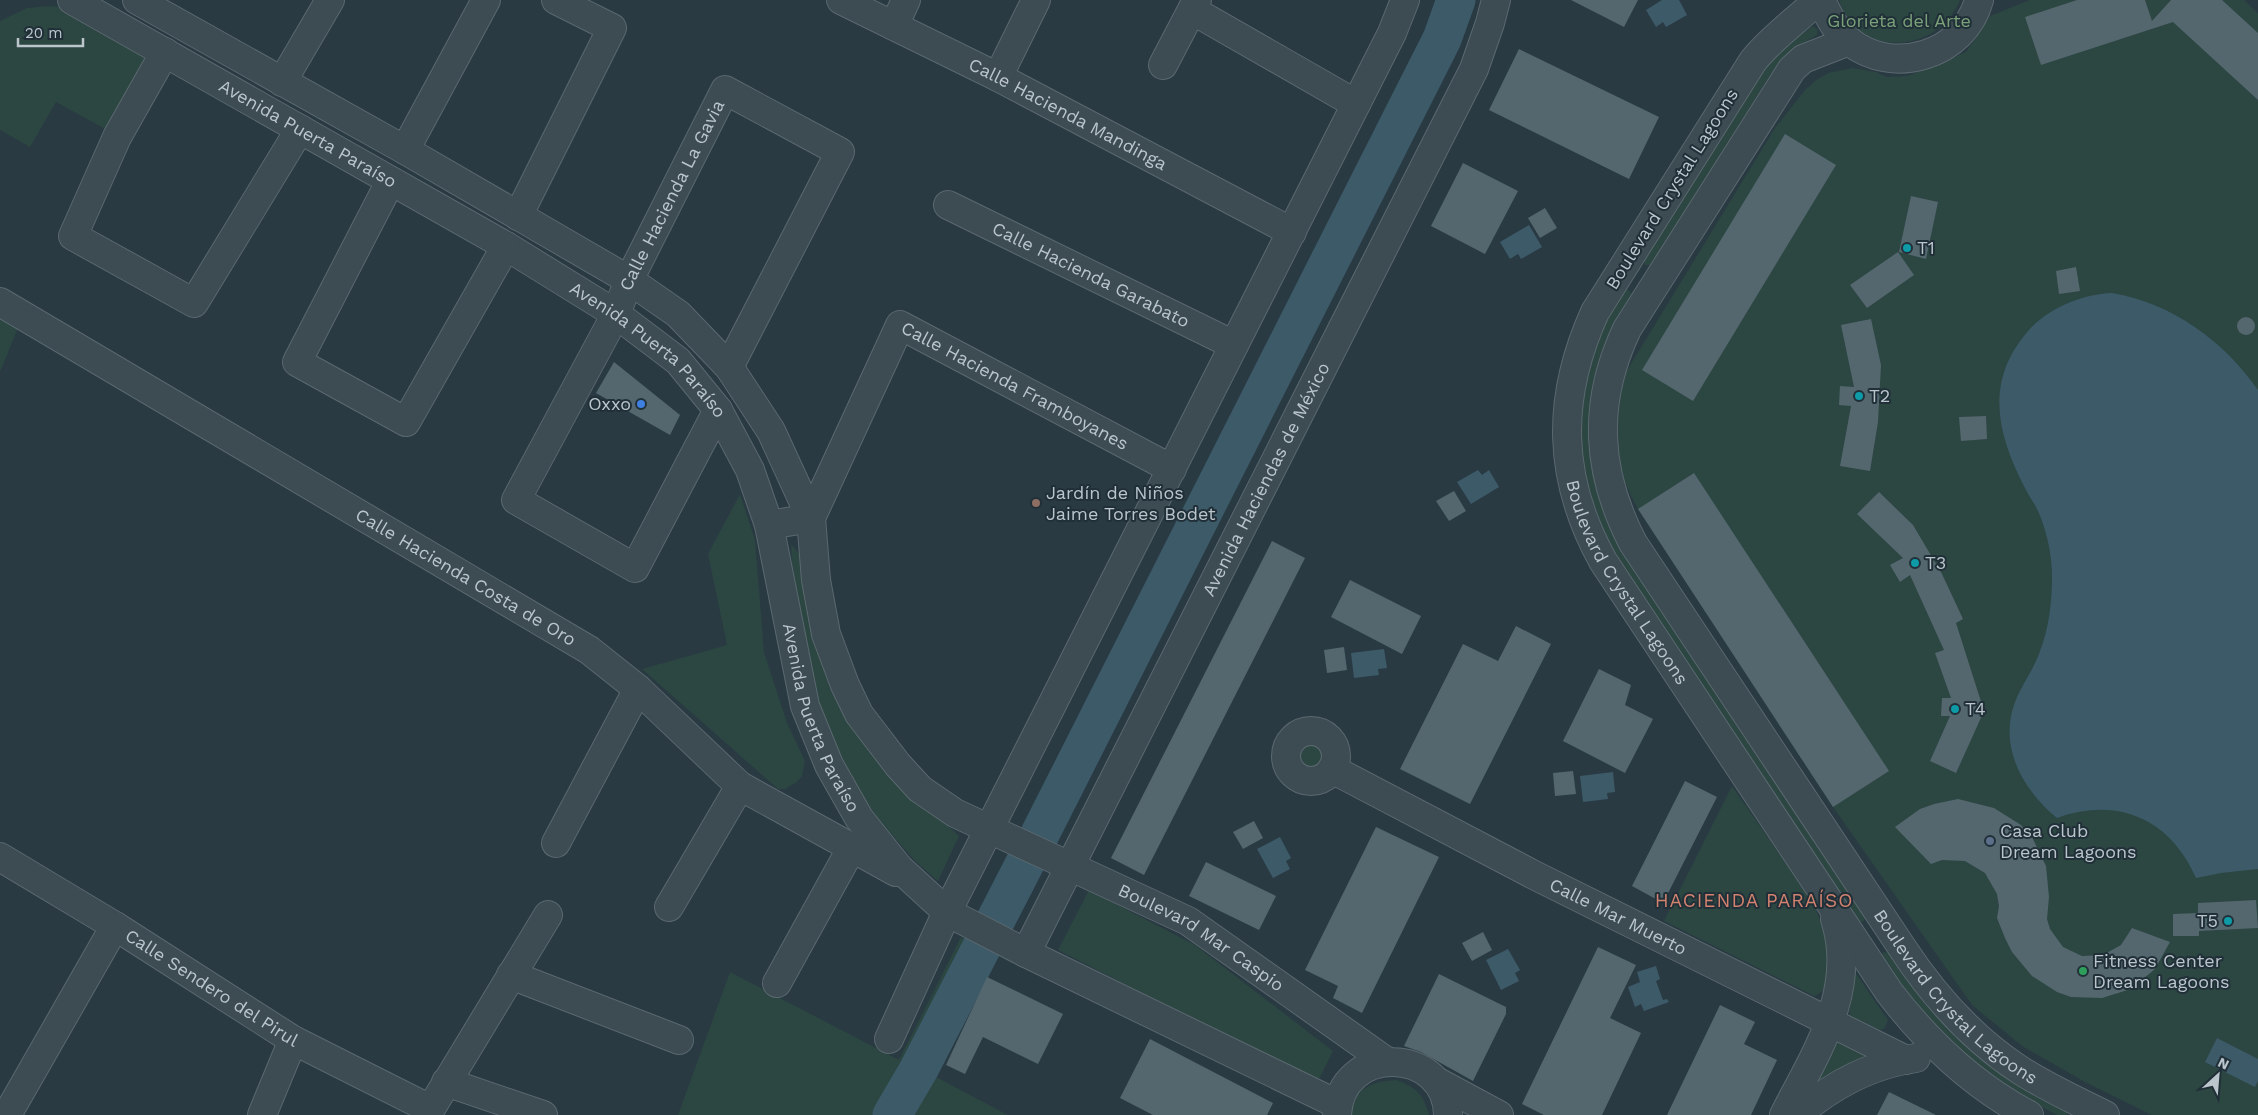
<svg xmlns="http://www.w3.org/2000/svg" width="2258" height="1115" font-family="'Work Sans',sans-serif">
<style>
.green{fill:#2c4642}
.water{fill:#3d5a69}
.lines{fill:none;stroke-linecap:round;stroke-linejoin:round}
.river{stroke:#3d5a69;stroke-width:39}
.building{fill:#54676f}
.minor-casing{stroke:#5b6870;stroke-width:30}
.minor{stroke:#3d4b52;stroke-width:28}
.culture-dot{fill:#0f9aa8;stroke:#213038;stroke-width:2}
.shop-dot{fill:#3f7fe0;stroke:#213038;stroke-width:2}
.education-dot{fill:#8d6e63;stroke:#213038;stroke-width:2}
.service-dot{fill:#5c6f8a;stroke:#213038;stroke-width:2}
.leisure-dot{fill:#2e9e5b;stroke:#213038;stroke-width:2}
.labels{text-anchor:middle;stroke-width:4;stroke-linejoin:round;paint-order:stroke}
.park-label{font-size:18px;fill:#7aa179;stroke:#213038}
.street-label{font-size:18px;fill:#bac5cc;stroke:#213038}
.poi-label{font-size:18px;fill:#bac5cc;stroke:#213038;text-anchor:start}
.neighbourhood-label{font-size:19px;letter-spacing:1px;fill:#d2836f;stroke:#213038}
</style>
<rect width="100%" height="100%" fill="#293a43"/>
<g class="green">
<path d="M1839,0H1960C1938,55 1856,59 1839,0Z"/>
<path d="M2030,0H2244L2258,13V1115H2152L2085,1082L2022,1046L1972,1005L1833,807L1638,509C1613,466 1609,420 1626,372L1775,128L1805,90L1816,80L1828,73L1853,68L1876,72L1887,77L1907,76L1966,52L1990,16Z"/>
<path d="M50,6L61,7L150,60L107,130L56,102L30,147L0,130V21L27,8Z"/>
<path d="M1813,26L1818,30L1817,35L1795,48L1771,74L1651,265H1645L1643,260L1763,68L1775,54Z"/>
<path d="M1624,290H1629L1632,294C1623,310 1613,326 1605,344C1577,412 1588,486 1622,550L1866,916L1863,922L1858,921L1614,554C1607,540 1598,525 1593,509C1566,432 1582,358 1624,290Z"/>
<path d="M0,312L20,323L0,372Z"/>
<path d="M740,494L755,540L764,652L787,723L805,761L802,776L797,782L785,789H778L642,669L727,645L708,554Z"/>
<path d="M791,544L800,555L804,588L924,805L959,836L938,881L915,861L875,815L843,764L809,681L792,565Z"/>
<path d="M1312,740L1322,745L1326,756L1320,766L1306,770L1308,769L1299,762L1297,751L1301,744Z"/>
<path d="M1732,786C1747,808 1763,830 1778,852C1804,888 1834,925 1827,972C1826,984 1826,992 1814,996L1664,921Z"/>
<path d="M1089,890L1195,945L1333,1051L1317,1083L1058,950Z"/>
<path d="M961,937L1047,980L995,955L936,1077L1008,1115H678L730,972L899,1060Z"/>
<path d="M1883,952L1890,953L1927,1005L1969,1048L2067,1110V1115H2057L2009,1090L1963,1055L1919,1011L1881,958Z"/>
<path d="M1857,975L1888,1020L1884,1029L1880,1030L1849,1015L1853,976Z"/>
<path d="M1832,1040L1862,1055L1865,1059L1812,1093Z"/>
<path d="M1397,1080C1417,1088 1423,1094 1429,1115H1350C1355,1088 1371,1081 1397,1080Z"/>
</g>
<g class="water">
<path d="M1662,0H1679L1687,15L1666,27L1663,22L1656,27L1646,10Z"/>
<path d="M1529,225L1542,247L1521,259L1518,254L1510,259L1500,242Z"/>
<path d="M2112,293C2172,303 2224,341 2258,390V869L2221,873L2196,878C2170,819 2118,796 2057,818C2023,790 1998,747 2015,702C2022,684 2034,669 2040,651C2049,628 2052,602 2052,577C2052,557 2048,537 2041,518C2037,507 2030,498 2025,488C1997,434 1984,382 2028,331C2048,308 2083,294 2112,293Z"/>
<path d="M1478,470L1482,475L1489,470L1499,487L1471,504L1457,482Z"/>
<path d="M1384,649L1387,668L1378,669L1379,675L1354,678L1351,653Z"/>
<path d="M1613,772L1615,792L1607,793L1608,799L1583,802L1580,776Z"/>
<path d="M1280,837L1291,858L1286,861L1290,869L1273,878L1257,849Z"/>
<path d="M1508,949L1520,970L1515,973L1519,981L1501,990L1486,960Z"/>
<path d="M1656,966L1660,979L1656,981L1663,1000L1667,999L1669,1002L1644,1011L1641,1004L1635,1007L1628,987L1640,982L1637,972Z"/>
<path d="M2217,1038L2258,1059V1081L2255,1087L2205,1062Z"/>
</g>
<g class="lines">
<path class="river" d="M892,1115L919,1069L1041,832L1442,39L1456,0"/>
</g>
<g class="building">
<path d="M1571,0H1638L1624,27Z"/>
<path d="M2077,0H2145L2152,21L2171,0H2222L2258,33V100L2173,22L2041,65L2025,17Z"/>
<path d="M1519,49L1659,117L1629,179L1489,110Z"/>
<path d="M1785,134L1836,165L1693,401L1642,370Z"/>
<path d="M1463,163L1518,191L1485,254L1431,226Z"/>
<path d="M1911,196L1938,202L1926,259L1899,252Z"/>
<path d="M1545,208L1557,228L1540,238L1528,218Z"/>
<path d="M1898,252L1914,275L1867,308L1850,285Z"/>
<path d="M2076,267L2080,291L2059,294L2056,271Z"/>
<circle cx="2246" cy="326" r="9"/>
<path d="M1871,319L1881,365L1878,422L1870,471L1840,466L1851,406L1839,405L1840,386L1854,387L1841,325Z"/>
<path d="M614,362L680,415L670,435L596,393Z"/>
<path d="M1986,416L1987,439L1961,441L1959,417Z"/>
<path d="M1694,473L1889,771L1833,807L1638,509Z"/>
<path d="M1454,491L1466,511L1449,521L1436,501Z"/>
<path d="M1879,492L1913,525L1942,574L1963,619L1956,623L1984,711L1956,773L1930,761L1950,716H1941L1942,698H1951L1935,653L1944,650L1910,575L1900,582L1890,565L1903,558L1857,514Z"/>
<path d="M1272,541L1305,558L1144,875L1111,858Z"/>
<path d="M1350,580L1421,616L1402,654L1331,617Z"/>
<path d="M1516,626L1551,644L1470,804L1400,769L1463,644L1498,661Z"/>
<path d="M1344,647L1347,670L1327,673L1324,650Z"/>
<path d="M1599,669L1631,685L1625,705L1653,719L1625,773L1563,741Z"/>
<path d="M1573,771L1576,794L1555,796L1553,773Z"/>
<path d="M1685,781L1717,797L1663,903L1632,886Z"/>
<path d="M1958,799L1994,808L2021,825L2032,837L2046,866L2049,897L2047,919L2050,929L2063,947L2082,956L2103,955L2121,945L2132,928L2170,942L2155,969L2131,989L2102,998L2071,997L2057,992L2032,976L2012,952L2005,938L1997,918L1999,906L1997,894L1985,873L1965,861L1942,860L1931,864L1895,827L1920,809L1934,804Z"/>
<path d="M1254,821L1263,838L1243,849L1233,832Z"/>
<path d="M1376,827L1439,857L1362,1013L1333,998L1338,986L1305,970Z"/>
<path d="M1206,862L1276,896L1259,930L1189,896Z"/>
<path d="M2256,900L2258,928L2199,931V936H2173V914L2198,913V903Z"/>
<path d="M1483,932L1492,950L1472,961L1462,943Z"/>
<path d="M1598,947L1636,965L1610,1018L1641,1033L1602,1115H1544L1522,1104Z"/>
<path d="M1439,974L1506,1007V1014L1473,1081L1421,1052L1404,1046Z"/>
<path d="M987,977L1063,1014L1038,1064L983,1037L965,1074L946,1065Z"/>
<path d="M1720,1005L1755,1022L1744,1044L1777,1060L1751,1115H1667Z"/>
<path d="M1150,1039L1273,1103L1267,1115H1153L1120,1098Z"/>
<path d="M1889,1092L1936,1115H1877Z"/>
</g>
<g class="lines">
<defs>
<g id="minor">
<path id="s1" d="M72,0L506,246L616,314L678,361L718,410L750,470L769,525L805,706L829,765L859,818L899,868L947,912L1026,953L1337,1104"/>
<path id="s2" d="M137,0L405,150L629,280L678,314L729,367L771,431L811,518L816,580L826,634L845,685L859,714L898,765L920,789L955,813L1188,921L1386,1061"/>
<path id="s3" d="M841,0L998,77L1292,232"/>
<path id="s4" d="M1818,0C1796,21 1772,37 1753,61L1595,312C1556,398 1557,478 1603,561L1889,992C1928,1043 1972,1085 2029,1115"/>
<path d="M1821,0C1828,15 1835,30 1849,41C1893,77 1964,55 1979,0"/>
<path d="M1192,10L1356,104"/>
<path d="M894,26L906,0"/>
<path id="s5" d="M1849,41L1803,59L1792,69L1627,329C1592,403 1596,472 1633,543L1901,946C1933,995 1971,1038 2020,1070C2046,1087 2077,1101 2105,1115"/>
<path d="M165,52L117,137L73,236L194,303L300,129"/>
<path d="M1163,65L1197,0"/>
<path d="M998,77L1036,0"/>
<path d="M282,82L330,0"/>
<path d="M405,150L486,0"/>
<path d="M390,182L297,362L406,422L506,246"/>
<path id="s6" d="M948,205L1234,345"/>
<path d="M518,216L612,28L556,0"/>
<path id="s7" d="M0,302L589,650L638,689L740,786L896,872"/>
<path id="s8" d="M718,410L635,568L516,500L616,314L629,280L725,90L840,152L729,367"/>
<path id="s9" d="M769,525L811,518L900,325L1172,469"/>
<circle cx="1311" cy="756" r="25"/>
<path id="s10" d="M1332,769L1534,875L1906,1060"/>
<path d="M556,843L638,689"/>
<path id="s11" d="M0,857L115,926L293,1040L430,1109"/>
<path d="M669,907L740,786"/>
<path id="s12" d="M1026,953L1474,69L1490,23L1496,0"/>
<path d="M511,975L679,1040"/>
<path d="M777,983L851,849"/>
<path d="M889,1039L947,912L1392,33L1405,0"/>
<path d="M1436,1081L1499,1115"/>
<path d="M446,1082L543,1115"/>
<path d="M7,1115L115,926"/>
<path d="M262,1115L293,1040"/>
<path d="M427,1115L548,915"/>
<path d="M1337,1115C1340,1043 1447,1046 1448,1115"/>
<path d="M1784,1115C1815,1054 1858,991 1835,919"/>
<path d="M1797,1115C1831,1086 1871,1064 1916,1058"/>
</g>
</defs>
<use href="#minor" class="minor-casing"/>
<use href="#minor" class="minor"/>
</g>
<g class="culture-dot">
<circle cx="1907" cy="248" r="5"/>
<circle cx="1859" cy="396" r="5"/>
<circle cx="1915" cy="563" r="5"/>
<circle cx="1955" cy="709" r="5"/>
<circle cx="2228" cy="921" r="5"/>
</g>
<circle class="shop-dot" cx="641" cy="404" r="5"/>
<circle class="education-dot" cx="1036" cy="503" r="5"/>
<circle class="service-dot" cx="1990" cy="841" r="5"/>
<circle class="leisure-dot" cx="2083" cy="971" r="5"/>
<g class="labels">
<g class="park-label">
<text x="1899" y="27">Glorieta del Arte</text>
</g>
<g class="street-label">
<text dy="6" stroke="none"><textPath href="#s3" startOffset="254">Calle Hacienda Mandinga</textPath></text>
<text dy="6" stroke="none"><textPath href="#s1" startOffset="271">Avenida Puerta Paraíso</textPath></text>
<text transform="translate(1672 189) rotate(-58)" y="6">Boulevard Crystal Lagoons</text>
<text dy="6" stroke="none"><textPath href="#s8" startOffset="658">Calle Hacienda La Gavia</textPath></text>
<text dy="6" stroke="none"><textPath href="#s6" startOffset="159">Calle Hacienda Garabato</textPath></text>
<text dy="6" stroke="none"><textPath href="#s1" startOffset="676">Avenida Puerta Paraíso</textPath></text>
<text dy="6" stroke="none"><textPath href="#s9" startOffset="385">Calle Hacienda Framboyanes</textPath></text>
<text dy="6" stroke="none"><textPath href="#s12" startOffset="531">Avenida Haciendas de México</textPath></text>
<text dy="6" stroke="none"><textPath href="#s7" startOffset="541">Calle Hacienda Costa de Oro</textPath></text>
<text dy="6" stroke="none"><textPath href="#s4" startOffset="675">Boulevard Crystal Lagoons</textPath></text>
<text dy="6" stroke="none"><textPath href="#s1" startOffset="1096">Avenida Puerta Paraíso</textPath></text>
<text dy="6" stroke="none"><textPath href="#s10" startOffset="322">Calle Mar Muerto</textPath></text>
<text dy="6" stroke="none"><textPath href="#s2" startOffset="1491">Boulevard Mar Caspio</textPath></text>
<text dy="6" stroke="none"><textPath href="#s11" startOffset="249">Calle Sendero del Pirul</textPath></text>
<text dy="6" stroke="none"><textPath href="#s5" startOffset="1154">Boulevard Crystal Lagoons</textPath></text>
</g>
<g class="poi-label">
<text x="1917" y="254">T1</text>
<text x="1869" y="402">T2</text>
<text x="631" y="410" text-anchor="end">Oxxo</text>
<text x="1046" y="499">Jardín de Niños<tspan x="1046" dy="21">Jaime Torres Bodet</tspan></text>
<text x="1925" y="569">T3</text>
<text x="1965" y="715">T4</text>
<text x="2000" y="837">Casa Club<tspan x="2000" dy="21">Dream Lagoons</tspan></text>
<text x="2218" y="927" text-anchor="end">T5</text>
<text x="2093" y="967">Fitness Center<tspan x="2093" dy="21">Dream Lagoons</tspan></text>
</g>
<g class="neighbourhood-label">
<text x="1754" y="907">HACIENDA PARAÍSO</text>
</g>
</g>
<g transform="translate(2218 1075) rotate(26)" stroke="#213038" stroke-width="4" paint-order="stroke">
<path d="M0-4L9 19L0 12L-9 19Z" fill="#bac5cc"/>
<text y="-8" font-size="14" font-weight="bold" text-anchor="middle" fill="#bac5cc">N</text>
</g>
<path d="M18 38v8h65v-8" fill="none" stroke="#bac5cc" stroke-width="2.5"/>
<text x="25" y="38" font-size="15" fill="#bac5cc" stroke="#213038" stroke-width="4" paint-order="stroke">20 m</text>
</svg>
